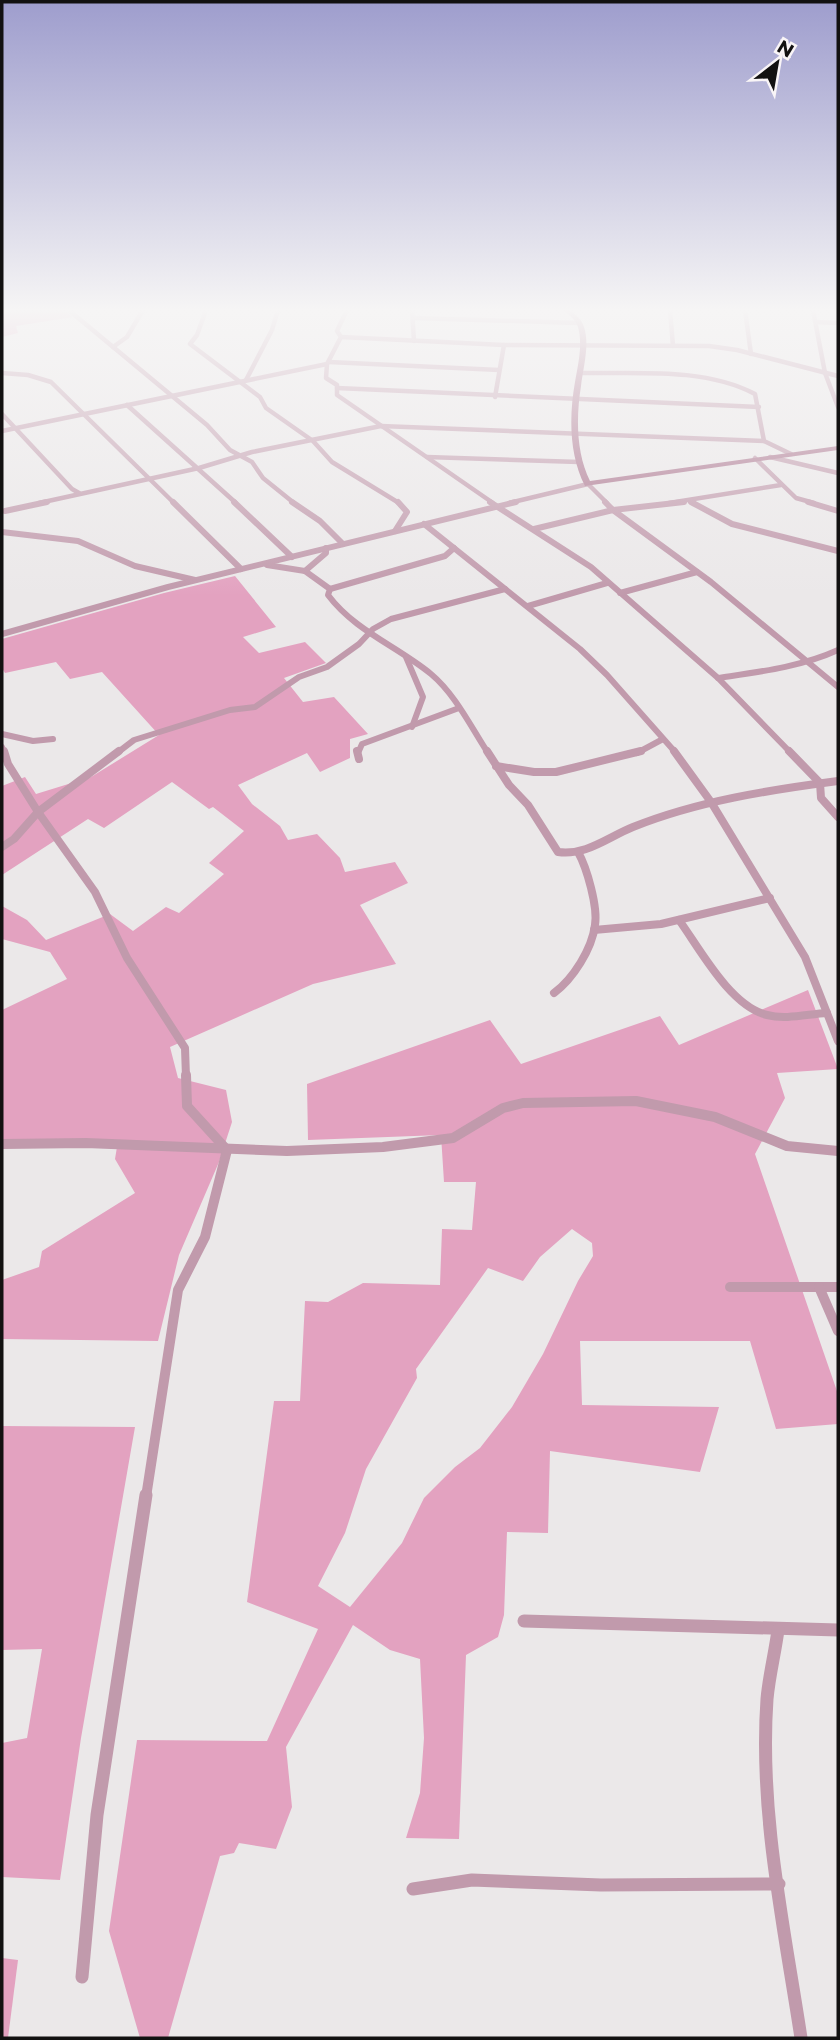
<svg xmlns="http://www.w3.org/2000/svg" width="840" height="2040" font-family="Montserrat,sans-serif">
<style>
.green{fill:#e3a2c0;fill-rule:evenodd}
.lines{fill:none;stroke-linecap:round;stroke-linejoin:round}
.street-far4{stroke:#c19aac;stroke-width:4.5}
.street-far3{stroke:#c19aac;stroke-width:6}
.street-far2{stroke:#c19aac;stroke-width:8}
.street-far1{stroke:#c19aac;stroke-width:10}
.street{stroke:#c19aac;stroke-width:13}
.secondary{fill:#ab748e;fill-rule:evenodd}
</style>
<rect width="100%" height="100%" fill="#ebe8e9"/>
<g class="green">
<path d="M2,310H62L73,317L16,326L18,333L2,337Z"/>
<path d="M235,576L276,627L243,637L259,653L305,642L326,663L284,678L303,702L334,697L368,734L350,739V758L320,772L307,753L238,785L252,804L280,826L288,840L317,834L340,858L345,872L395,862L408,883L360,905L396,964L313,984L170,1047L178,1078L226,1090L232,1122L219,1162L179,1255L158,1341L2,1339V1280L39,1267L42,1251L135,1193L115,1159L117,1147L2,1139V1010L67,979L50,952L2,939V906L27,920L46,940L110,914L133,931L166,907L179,913L224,874L209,863L244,831L213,807L209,809L172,782L104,828L88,819L2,875V786L25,777L36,794L91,777L159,735L102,672L70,679L56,662L5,673L2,668V639L164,593Z"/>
<path d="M808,990L838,1069L777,1073L785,1098L755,1154L838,1394V1424L776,1429L750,1341H580L582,1405L719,1407L700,1472L550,1451L548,1533L507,1532L504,1615L498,1637L466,1655L459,1839L406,1838L420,1793L424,1738L420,1659L390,1650L353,1625L286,1747L292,1807L276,1849L239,1843L234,1853L220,1856L168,2038H140L109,1931L137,1740L267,1741L318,1629L247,1602L274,1401H300L305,1301L328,1302L363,1283L440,1285L442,1229L472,1230L476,1182H444L441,1135L308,1140L307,1084L490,1020L521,1064L660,1016L679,1045ZM572,1229L592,1243L593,1256L578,1281L543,1354L512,1407L480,1448L455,1467L424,1498L402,1543L350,1607L318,1586L345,1533L366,1469L417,1378L416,1369L488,1268L523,1281L540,1257Z"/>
<path d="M2,1426L135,1427L81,1738L60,1880L2,1877V1743L27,1738L42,1649L2,1650Z"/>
<path d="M2,1958L18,1960L8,2038H2Z"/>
</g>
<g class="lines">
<g class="street-far4">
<path d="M206,310L197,335L190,344L260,397L266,408L313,441L332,462L399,503"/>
<path d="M347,310L337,331L341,337L327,364L326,378L337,385V395L493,503"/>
<path d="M412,310L414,341"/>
<path d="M670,310L673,346"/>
<path d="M745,310L751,354"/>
<path d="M813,310L825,373L838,407"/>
<path d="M71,312L207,425L230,450L252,462L263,478L294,503"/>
<path d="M414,318L579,323"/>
<path d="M816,322L838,323"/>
<path d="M341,337L504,345L709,346L737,350L838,376"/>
<path d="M113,347L127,337L143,310"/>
<path d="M329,362L499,370"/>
<path d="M2,373L28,375L51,382L174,503"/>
<path d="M580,373C636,374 704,367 755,394L764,441L791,454"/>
<path d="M246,380L272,330L278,310"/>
<path d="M337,388L759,407"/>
<path d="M495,397L504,345"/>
<path d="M127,405L236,503"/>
<path d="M2,414L72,489L79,493"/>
<path d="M2,431L327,364"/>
<path d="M427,457L579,462"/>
<path d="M770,457L838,473"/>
<path d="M755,458L796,498L814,503"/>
<path d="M690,501L694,503"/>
<path d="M39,503L199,468L252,452L381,426L764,441"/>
<path d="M509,503L588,484L607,503"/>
<path d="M669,503L781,485"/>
</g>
<g class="street-far3">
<path d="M173,502L241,569"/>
<path d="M234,502L292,557"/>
<path d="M292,502L320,521L343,544"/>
<path d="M490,502L591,567L718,678L791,753"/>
<path d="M605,502L613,510L684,502"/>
<path d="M691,502L732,524L838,551"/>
<path d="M808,502L838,511"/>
<path d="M5,511L47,502"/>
<path d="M424,524L580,649L607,675L676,753"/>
<path d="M534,529L613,510L711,582L838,687"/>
<path d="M395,531L407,512L398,502"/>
<path d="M2,532L78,541L135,566L195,580"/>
<path d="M326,548V553L305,571L330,589L328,595C355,631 397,646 431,674C455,694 471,727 488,753"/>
<path d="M267,565L305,571"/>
<path d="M330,589L445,556L454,548"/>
<path d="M620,593L697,572"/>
<path d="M528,606L607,583"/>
<path d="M2,634L168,587L516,502"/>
<path d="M406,657L423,697L412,727"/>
<path d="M718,678C758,672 801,667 838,650"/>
<path d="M2,734L33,741L53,739"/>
<path d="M2,747L4,753"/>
<path d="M117,753L134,740L230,710L255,707L299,677L327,667L359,644L373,629L391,619L505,589"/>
<path d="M358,753L362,744L459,708"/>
<path d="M637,753L663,739"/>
</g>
<g class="street-far2">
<path d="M4,751L8,764L38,812L95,892L127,958L185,1048L186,1077"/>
<path d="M357,751L359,759"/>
<path d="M487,751L509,785L528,805L558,852C586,856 608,837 633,827C698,801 769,790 838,781"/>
<path d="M674,751L711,802L805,957L838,1041"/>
<path d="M789,751L820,783L821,798L838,817"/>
<path d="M496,766L534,772H556L641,751"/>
<path d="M2,847L14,839L38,812L119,751"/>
<path d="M679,920C700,949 730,1006 767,1015C786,1020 808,1014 827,1013"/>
<path d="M594,930L661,924L770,898"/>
<path d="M554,993C573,979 592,949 595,925C598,907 587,868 578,852"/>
</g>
<g class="street-far1">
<path d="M186,1075L187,1106L227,1150"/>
<path d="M2,1144L86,1143L287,1151L383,1147L453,1138L503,1108L523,1103L636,1101L715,1117L787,1146L838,1151"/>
<path d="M730,1287H838"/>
<path d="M819,1287L838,1331"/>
<path d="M146,1497L178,1290L205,1237L227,1150"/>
</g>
<g class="street">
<path d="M524,1621L838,1630"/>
<path d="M778,1630C775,1653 769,1676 767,1699C759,1812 784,1926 801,2038"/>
<path d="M413,1889L472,1880L601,1885L779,1884"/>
<path d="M82,1977L97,1815L146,1495"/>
</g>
<path class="secondary" d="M564,310H570C576,315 582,320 584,327C590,345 583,368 581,386C576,417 576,453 590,481L838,446V450L585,486C569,455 569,416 575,382C578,365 583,344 578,327C576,320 569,315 564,310Z"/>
</g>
<linearGradient id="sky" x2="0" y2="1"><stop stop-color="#9e9dcd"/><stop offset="0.52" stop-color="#f6f5f5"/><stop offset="1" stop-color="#f6f5f5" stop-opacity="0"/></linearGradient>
<rect width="840" height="596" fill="url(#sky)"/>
<rect width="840" height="2040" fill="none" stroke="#121111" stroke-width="7"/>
<g transform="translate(777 63) rotate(31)" stroke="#f9f5f7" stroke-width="5" paint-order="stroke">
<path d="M0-5L12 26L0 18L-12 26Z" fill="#121111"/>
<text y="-10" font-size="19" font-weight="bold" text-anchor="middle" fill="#121111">N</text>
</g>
</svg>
